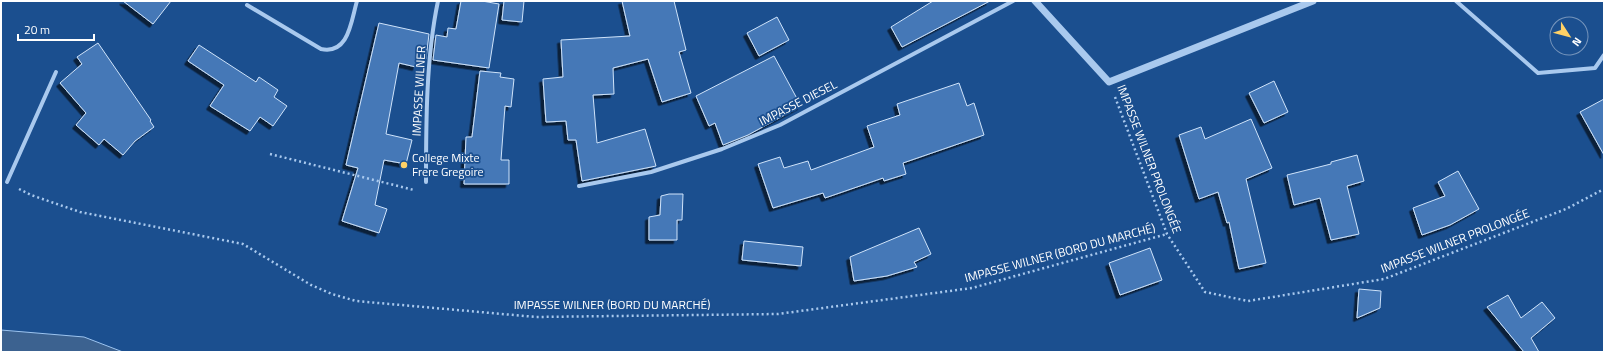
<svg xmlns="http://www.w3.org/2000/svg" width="1605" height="353" font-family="'Titillium Web',sans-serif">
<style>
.water{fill:#3c6290;stroke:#9cc4f0}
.building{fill:#4478b7;stroke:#cfe3fa;filter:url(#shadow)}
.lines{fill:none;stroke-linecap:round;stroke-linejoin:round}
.path{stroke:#a9c9ee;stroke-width:2.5;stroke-dasharray:2 3;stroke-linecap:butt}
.minor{stroke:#a9c9ee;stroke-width:4}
.tertiary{stroke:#a9c9ee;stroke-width:7}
.poi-dot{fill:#ffd166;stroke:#1b4f8f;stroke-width:1.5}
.labels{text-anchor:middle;stroke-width:3.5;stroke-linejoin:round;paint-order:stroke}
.street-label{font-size:12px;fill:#fff;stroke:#1b4f8f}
.poi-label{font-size:12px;fill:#fff;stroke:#1b4f8f;text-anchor:start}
</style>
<defs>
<filter id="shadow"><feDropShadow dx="-3.5" dy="3.5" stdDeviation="0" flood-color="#0009"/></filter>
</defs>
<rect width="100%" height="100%" fill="#1b4f8f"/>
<path class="water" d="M1,330L84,337L123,352H1Z"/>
<g class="building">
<path d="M123,1H171L153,24Z"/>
<path d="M461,1H482L499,4L489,68L433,60L436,35L447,37L448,28L456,29Z"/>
<path d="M504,1H524L522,22L502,20Z"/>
<path d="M622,1H674L686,50L679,52L691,93L662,102L648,59L613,68L614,94L593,95L597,143L645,129L656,166L582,181L576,140H568L566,121L546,122L543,79L563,77L561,40L630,36Z"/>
<path d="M933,1H990L902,47L891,27Z"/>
<path d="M777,17L789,40L759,56L747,33Z"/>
<path d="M379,23L429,34L426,59L418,58L416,67L399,63L386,134L412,140L406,164L384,160L375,205L387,209L379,233L342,221L358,168L346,165Z"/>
<path d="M98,43L151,120L150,121L154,127L135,141L123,155L104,139L99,145L76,125L86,113L60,83L82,64L77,57Z"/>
<path d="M199,45L256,82L259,77L278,90L274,97L287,106L273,126L260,117L250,131L210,106L224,85L188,61Z"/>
<path d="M774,56L801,106L748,135L723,145L715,123L709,126L696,96Z"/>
<path d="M480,71L501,73L500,77L514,79L511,107L505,106L501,160H509V184H464L466,137H472Z"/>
<path d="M1274,81L1288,112L1264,123L1249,93Z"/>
<path d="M959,83L967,106L974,103L984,135L903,163L906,174L884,181L883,178L825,198L823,193L773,208L758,164L780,157L784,168L808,161L811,170L874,147L867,126L900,115L897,104Z"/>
<path d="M1604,99V155L1580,112Z"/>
<path d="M1251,119L1272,168L1246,179L1266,263L1239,269L1229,222L1227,223L1218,192L1199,199L1179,135L1201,127L1205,139Z"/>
<path d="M1357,155L1364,181L1347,186L1359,234L1331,240L1320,198L1294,205L1287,175L1331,164V162Z"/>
<path d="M1458,171L1479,209L1450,225L1422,235L1413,208L1445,196L1438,182Z"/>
<path d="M669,194H683L682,220H677V240H649V217L660,215L661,196Z"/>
<path d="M919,228L931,254L914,262L917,267L887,276L854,281L850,257Z"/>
<path d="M744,241L803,247L801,266L742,260Z"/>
<path d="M1150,248L1162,280L1120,295L1109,263Z"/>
<path d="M1359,289L1381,291L1380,308L1357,318Z"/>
<path d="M1508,295L1521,318L1542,302L1555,318L1531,338L1539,352H1524L1487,307Z"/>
</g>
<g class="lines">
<g class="path">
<path d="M1115,97L1167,234L1205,292L1248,301L1384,279L1566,209L1604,189"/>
<path d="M270,154L414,190"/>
<path d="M19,189L31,195L80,212L243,244L311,285L332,294L356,301L536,317L778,314L972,288L1167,234"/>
</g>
<g class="minor">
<path d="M1456,1L1538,73L1595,68L1604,55"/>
<path d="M247,5L321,49C349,55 351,21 357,1"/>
<path d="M7,182L56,72"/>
<path d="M426,182C426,123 426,58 438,1"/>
<path d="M579,186L651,172L722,149L780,125L1013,1"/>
</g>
<path class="tertiary" d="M1035,1L1109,82L1313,1"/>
</g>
<circle class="poi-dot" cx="404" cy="165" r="4"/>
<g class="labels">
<g class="street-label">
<text transform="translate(419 91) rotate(-87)" y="4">IMPASSE WILNER</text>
<text transform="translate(798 103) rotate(-27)" y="4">IMPASSE DIESEL</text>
<text transform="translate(1149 159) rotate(69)" y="4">IMPASSE WILNER PROLONGÉE</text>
<text transform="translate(1455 241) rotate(-21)" y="4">IMPASSE WILNER PROLONGÉE</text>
<text transform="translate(1060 253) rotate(-15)" y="4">IMPASSE WILNER (BORD DU MARCHÉ)</text>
<text x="612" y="309">IMPASSE WILNER (BORD DU MARCHÉ)</text>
</g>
<g class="poi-label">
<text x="412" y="162">College Mixte<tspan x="412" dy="14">Frere Gregoire</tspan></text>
</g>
</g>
<rect width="1605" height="353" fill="none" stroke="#ffffff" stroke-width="4"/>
<g transform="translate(1569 36) rotate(126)"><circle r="19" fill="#1b4f8f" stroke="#7695bc"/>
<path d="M0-3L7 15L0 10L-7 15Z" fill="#ffd166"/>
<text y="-6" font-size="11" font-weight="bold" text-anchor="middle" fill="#ffffff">N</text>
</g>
<path d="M18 34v6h76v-6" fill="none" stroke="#ffffff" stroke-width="2"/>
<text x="24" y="34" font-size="12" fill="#ffffff" stroke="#1b4f8f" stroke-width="3" paint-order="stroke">20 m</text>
</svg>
